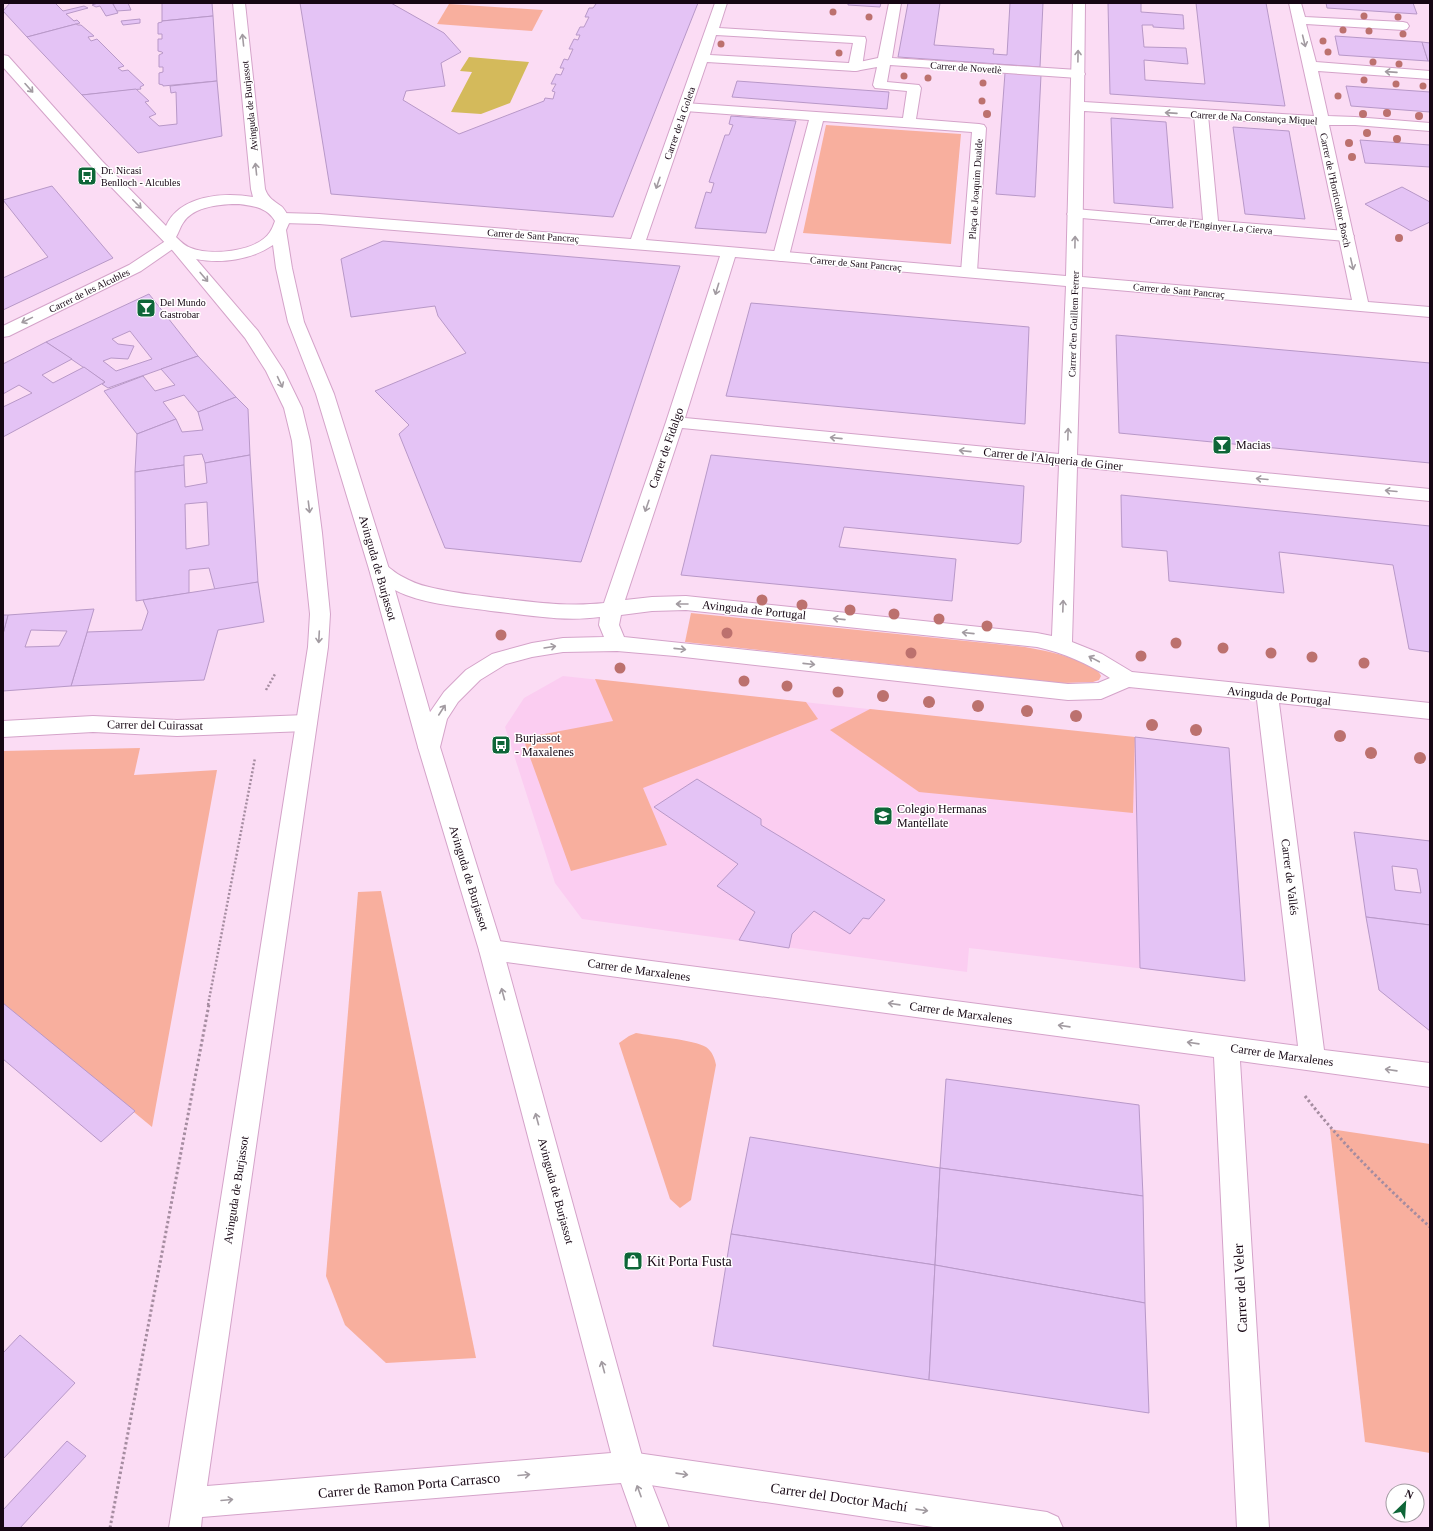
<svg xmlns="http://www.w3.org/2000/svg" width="1433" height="1531" font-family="'Times New Roman',serif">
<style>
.built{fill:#fbcdf1}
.green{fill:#f8af9e}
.water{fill:#d4ba5b}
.building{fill:#e4c3f5;stroke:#b898c8;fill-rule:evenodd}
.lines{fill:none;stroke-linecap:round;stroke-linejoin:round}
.pedestrian-casing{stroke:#d4a3c9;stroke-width:2}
.minor-casing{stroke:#d4a3c9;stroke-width:2}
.secondary-casing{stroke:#d4a3c9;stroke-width:2}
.path-far1{stroke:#a58ca0;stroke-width:2.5;stroke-dasharray:2 2;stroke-linecap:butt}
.path{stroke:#a58ca0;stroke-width:3;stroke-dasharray:2.5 2.5;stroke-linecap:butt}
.pedestrian{fill:#fff;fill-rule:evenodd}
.minor{fill:#fff;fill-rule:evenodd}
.secondary{fill:#fff;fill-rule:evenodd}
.tree{fill:#bc716e}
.oneway{stroke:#a29ba1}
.labels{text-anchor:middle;stroke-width:3;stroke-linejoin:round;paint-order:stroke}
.far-street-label{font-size:10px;fill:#160613;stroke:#fff}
.far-poi-label{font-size:10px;fill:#160613;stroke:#fff;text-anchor:start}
.poi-label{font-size:12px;fill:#160613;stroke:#fff;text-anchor:start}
.street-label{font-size:12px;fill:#160613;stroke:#fff}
.near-poi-label{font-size:14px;fill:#160613;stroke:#fff;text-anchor:start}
.near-street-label{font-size:14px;fill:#160613;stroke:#fff}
</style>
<rect width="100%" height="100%" fill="#fbdcf4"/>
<path class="built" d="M563,676L1229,748L1245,981L969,948L967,972L582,919L555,883L505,727L524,698Z"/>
<g class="green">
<path d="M449,4L543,10L532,31L437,24Z"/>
<path d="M826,125L961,134L951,244L803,233Z"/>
<path d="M691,613L1025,647C1042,650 1095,660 1101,676L1099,680L1093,682L1062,683L685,642Z"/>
<path d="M595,679L806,702L818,719L643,788L667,845L571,871L523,738L613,721Z"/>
<path d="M870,709L1135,737L1133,813L919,792L830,730Z"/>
<path d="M140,748L134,775L217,770L152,1127L3,1004V751Z"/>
<path d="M381,891L476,1358L386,1363L345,1325L326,1276L358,892Z"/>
<path d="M636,1033C652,1036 694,1040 706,1047C712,1051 715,1059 716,1065L691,1200L680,1208L670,1199L619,1043L629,1036Z"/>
<path d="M1330,1129L1430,1144V1453L1365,1442Z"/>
</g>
<path class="water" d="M469,57L529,62L510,103L481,114L451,112L472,72L460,71Z"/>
<g class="building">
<path d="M10,3H55L63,11L84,6L88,8L66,14L74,21L77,20L80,23L27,37L3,11Z"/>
<path d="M98,3H117L113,4L118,13L106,16L100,6L96,7L92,5Z"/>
<path d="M117,3H128L131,10L117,11L113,4Z"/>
<path d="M162,3H212L213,16L162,21Z"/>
<path d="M300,3H391L444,33L461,52L441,63L445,86L406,91L403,100L459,134L544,101L545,98L553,99L555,92L552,91L556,84H551L556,74L561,75L564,68H560L564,59L568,60L573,49H569L574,39L578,40L580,35H576L580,27H584L589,17H585L589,8H593L596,4L592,3H698L613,217L331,194Z"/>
<path d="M848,3H881L880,7L848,5Z"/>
<path d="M908,3H940L934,45L994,49L993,54L1007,55L1010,3H1043L1040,67L898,57Z"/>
<path d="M1108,3H1141V12L1183,15L1184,29L1153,27V25H1142L1144,47L1186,48L1188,64L1144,60L1145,80L1205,84L1196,3H1266L1285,106L1110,94Z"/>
<path d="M1326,3H1413L1417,14L1327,8Z"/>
<path d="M213,16L217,81L163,86V85L159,84V73L163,72V67H159V55L163,53L162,52L158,51V39H162V34H158V23L162,22V21Z"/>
<path d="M140,19V23L123,25L121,21Z"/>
<path d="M76,24L78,25H81L94,36L88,37L91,41L97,39L124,66L118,68L122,71L128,70L144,85L140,87L141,89L82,95L27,37Z"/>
<path d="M1335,36L1422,42L1428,61L1339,55Z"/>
<path d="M1422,42L1430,43V61H1428Z"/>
<path d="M1005,73L1041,75L1035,197L996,194Z"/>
<path d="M217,81L222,136L138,153L82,95L136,89L149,101L145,102L156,114L149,117L159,126L177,124L176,92L171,93L170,86Z"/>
<path d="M737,81L889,92L887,109L732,97Z"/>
<path d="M1346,86L1430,92V112L1351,106Z"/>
<path d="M731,116L796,121L766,233L695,228L706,192L711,193L714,183L709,182L725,135H729L733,125L729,124Z"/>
<path d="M1111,118L1166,122L1173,208L1114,203Z"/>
<path d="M1233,127L1289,131L1305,219L1245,214Z"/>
<path d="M1360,140L1430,145V167L1365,163Z"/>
<path d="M52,186L113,258L3,310V278L48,257L3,200Z"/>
<path d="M1402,187L1430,202V222L1411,231L1365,204Z"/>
<path d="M383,241L680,266L581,562L445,548L399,434L409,425L375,391L466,353L438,316L435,306L351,317L341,259Z"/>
<path d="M149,294L198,356L108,388L102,384L105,382L46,342ZM130,331L152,359L116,371L103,361L111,358L128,359L134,346L118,344L112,339Z"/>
<path d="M751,303L1029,327L1025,424L726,396Z"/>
<path d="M1116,335L1430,363V463L1119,433Z"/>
<path d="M46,342L72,359L42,375L53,383L84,367L105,382L3,437V407L32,393L19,385L3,394V364Z"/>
<path d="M198,356L236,397L198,412L184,395L163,402L176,419L137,434L104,391L143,376L155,391L175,385L161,369Z"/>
<path d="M236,397L248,409L250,455L205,463L202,454L184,456V465L135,472L137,434L176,419L182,432L203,430L198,412Z"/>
<path d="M250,455L258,582L215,590L209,568L189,570V593L136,601L135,472L184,465L185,487L207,483L205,463ZM207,502L209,545L186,549L185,504Z"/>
<path d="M711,455L1024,486L1021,542L1018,544L844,527L839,547L956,559L952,601L681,575Z"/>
<path d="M1121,495L1430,526V652L1409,649L1393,565L1279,552L1284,593L1169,581L1167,551L1122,547Z"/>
<path d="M258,582L264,622L218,630L204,680L71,686L87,632L142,630L148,612L143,600Z"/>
<path d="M94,609L71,686L3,691V634L8,615ZM31,630L67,631L59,646L25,647Z"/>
<path d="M3,615H8L3,634Z"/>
<path d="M1135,737L1229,748L1245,981L1140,968Z"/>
<path d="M697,779L761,819V825L885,900L869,919L863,918L850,934L814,911L792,934L789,948L739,940L755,912L717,886L738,864L654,807Z"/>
<path d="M1354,832L1430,841V925L1366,917ZM1392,866L1417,869L1421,893L1395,890Z"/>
<path d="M1366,917L1430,925V1031L1379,990Z"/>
<path d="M3,1003L135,1111L101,1142L3,1059Z"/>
<path d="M946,1079L1139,1105L1143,1196L940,1168Z"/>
<path d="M750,1137L940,1168L935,1265L731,1234Z"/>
<path d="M940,1168L1143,1196L1145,1303L935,1265Z"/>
<path d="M731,1234L935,1265L929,1380L713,1346Z"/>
<path d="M935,1265L1145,1303L1149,1413L929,1380Z"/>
<path d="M20,1335L75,1383L3,1459V1353Z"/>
<path d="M67,1441L86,1456L20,1528H3V1510Z"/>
</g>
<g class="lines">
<defs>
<g id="pedestrian">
<path d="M889,3H901L892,58L1078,70L1083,71L1085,74L1083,77L1078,78L890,65L887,82L919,85L921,88L916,119L979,124L984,125L986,128L977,272L975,275L969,277L963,275L961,272L972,132L823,121L789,256L787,259L781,261L775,259L773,256L809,120L685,111L680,110L678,107L680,104L685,103L903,118L907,91L875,88L873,85L877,67L855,71L850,70L848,67L850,64L878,58Z"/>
<path d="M1201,111L1206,112L1208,115L1218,221L1346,231L1351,233L1354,236L1351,239L1346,241L1070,217L1067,214L1070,211L1075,209L1203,220L1194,115L1196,112Z"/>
</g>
<g id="minor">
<path d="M715,3H727L719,28L865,37L866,40L862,67L860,70L855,71L707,62L646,240L1066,276L1073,3H1085L1084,102L1314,116L1289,3H1301L1305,17L1403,22L1407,23L1409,26L1407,29L1403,30L1306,24L1316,62L1430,71V79L1318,71L1328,116L1355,117L1430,123V131L1355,125H1329L1368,302L1430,307V317L1082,287L1077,455L1430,489V501L1077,467L1072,642L1102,654L1132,672L1430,703V719L1279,703L1324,1050L1430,1063V1087L1240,1061L1269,1528H1237L1214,1057L491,960L482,957L479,950L482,943L491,940L1298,1046L1257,700L1129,687L1101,699L1068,700L675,656L617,651L563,652L532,657L506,664L480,680L458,702L447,719L440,747L437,753L429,755L421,753L418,747L426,718L444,692L466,670L492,654L532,643L563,638L604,637L599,625L600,617C563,622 527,615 491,611C463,607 433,605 406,595C393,590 377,581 369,569L372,564C386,561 390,570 401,576C410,581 419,585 429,587C452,593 475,595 498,598C534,602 568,607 604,603L666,422L720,256L319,224L282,223L277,221L274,218L277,215L282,213L319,214L631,239ZM716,35L853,43L849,63L710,55ZM1084,111L1315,125L1352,300L1082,277ZM735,257L1066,286L1059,454L685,418ZM682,428L1059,465L1052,636L1037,633L686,596L652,597L625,600ZM686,610L1037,647C1064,653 1087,663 1110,678L1098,683L1068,684L624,637L619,625L621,615L652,611Z"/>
<path d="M172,238L177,240L180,243L177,246L141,271L9,336L3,337V326L129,265L167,240Z"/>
<path d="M306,715L314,717L317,723L314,729L306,731L177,736L93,732L3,737V721L93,716L177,720Z"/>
<path d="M630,1452L1047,1512L1058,1517L1063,1528H940L630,1482L619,1478L615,1467L619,1456Z"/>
</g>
<path id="secondary" d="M233,3H245L265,189C268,198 274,201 281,206C285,209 288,216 290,221L286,230L292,268L304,322L334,394L389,569L440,747L503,950L645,1467L669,1528H637L621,1483L202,1517L201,1528H169L308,647L310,614L292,441L284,408L266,371L245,338L173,251L92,167L3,67V55L8,56L102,161L166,226C180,195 224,192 253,197L251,189ZM239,204C253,206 267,207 275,221C274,224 272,229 270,232C257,252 211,256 191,248C185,246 181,242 176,237C179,232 180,227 183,223C193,206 222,204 239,204ZM273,245L276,268L288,322L316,394L369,569L418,747L479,950L611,1453L207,1486L328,647L330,614L322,533L310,441L302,408L284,371L258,331L196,259C221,264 251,260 273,245Z"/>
</defs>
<use href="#pedestrian" class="pedestrian-casing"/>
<use href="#minor" class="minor-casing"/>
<use href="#secondary" class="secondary-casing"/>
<g class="path-far1">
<path d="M266,690L275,674"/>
<path d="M208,1005L255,758"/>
</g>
<g class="path">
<path d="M1305,1096C1342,1144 1385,1186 1430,1227"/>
<path d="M110,1528L209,1004"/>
</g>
<use href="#pedestrian" class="pedestrian"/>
<use href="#minor" class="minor"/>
<use href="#secondary" class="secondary"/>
</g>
<g class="tree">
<circle cx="833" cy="12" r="3.5"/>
<circle cx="1364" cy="16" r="3.5"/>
<circle cx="869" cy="17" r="3.5"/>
<circle cx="1398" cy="17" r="3.5"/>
<circle cx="1343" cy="30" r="3.5"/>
<circle cx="1369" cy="31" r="3.5"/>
<circle cx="1403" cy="34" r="3.5"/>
<circle cx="1323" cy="41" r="3.5"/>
<circle cx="721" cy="44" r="3.5"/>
<circle cx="1328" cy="52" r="3.5"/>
<circle cx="839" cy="53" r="3.5"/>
<circle cx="1373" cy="62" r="3.5"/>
<circle cx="1399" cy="64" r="3.5"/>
<circle cx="904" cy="76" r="3.5"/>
<circle cx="928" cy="78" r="3.5"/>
<circle cx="1364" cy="80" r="3.5"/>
<circle cx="983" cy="83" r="3.5"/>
<circle cx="1396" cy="84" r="3.5"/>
<circle cx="1423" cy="86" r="3.5"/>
<circle cx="1338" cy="96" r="3.5"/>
<circle cx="982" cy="101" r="3.5"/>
<circle cx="1387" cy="113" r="4"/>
<circle cx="987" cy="114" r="4"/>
<circle cx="1363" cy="114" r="4"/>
<circle cx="1419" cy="116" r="4"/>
<circle cx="1367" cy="133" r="4"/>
<circle cx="1397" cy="139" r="4"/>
<circle cx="1349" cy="143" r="4"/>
<circle cx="1352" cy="157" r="4"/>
<circle cx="1399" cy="238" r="4"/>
<circle cx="762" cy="600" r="5.5"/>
<circle cx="802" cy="605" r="5.5"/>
<circle cx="850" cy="610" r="5.5"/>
<circle cx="894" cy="614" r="5.5"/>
<circle cx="939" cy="619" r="5.5"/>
<circle cx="987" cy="626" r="5.5"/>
<circle cx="727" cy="633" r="5.5"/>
<circle cx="501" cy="635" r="5.5"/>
<circle cx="1176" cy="643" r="5.5"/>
<circle cx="1223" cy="648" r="5.5"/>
<circle cx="911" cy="653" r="5.5"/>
<circle cx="1271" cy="653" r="5.5"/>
<circle cx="1141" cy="656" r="5.5"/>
<circle cx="1312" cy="657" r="5.5"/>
<circle cx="1364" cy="663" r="5.5"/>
<circle cx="620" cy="668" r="5.5"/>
<circle cx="744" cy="681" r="5.5"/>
<circle cx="787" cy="686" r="5.5"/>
<circle cx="838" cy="692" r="5.5"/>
<circle cx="883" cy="696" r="6"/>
<circle cx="929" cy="702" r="6"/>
<circle cx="978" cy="706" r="6"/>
<circle cx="1027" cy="711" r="6"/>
<circle cx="1076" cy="716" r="6"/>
<circle cx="1152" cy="725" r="6"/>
<circle cx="1196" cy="730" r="6"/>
<circle cx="1340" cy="736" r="6"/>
<circle cx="1371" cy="753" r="6"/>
<circle cx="1420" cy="758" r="6"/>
</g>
<defs><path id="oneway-shaft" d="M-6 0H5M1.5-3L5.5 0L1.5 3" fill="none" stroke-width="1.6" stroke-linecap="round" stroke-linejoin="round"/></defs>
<g class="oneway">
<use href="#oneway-shaft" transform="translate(243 40) rotate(-96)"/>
<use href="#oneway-shaft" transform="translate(1304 41) rotate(76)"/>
<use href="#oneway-shaft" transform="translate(1078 56) rotate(-89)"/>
<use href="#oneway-shaft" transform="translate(1391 72) rotate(-176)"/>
<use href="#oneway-shaft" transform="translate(29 88) rotate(48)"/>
<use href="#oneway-shaft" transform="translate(1171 113) rotate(-176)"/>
<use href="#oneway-shaft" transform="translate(256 169) rotate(-96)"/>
<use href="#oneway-shaft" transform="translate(658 183) rotate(109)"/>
<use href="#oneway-shaft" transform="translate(137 204) rotate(45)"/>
<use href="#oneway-shaft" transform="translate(1075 242) rotate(-89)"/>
<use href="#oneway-shaft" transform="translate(1352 264) rotate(77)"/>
<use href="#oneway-shaft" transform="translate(204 277) rotate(50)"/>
<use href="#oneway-shaft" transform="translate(717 289) rotate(107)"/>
<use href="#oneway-shaft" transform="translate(27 320) rotate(154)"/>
<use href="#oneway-shaft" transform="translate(280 382) rotate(65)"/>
<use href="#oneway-shaft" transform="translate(1068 434) rotate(-88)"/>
<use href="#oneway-shaft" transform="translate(836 438) rotate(-174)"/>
<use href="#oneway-shaft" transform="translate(965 451) rotate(-174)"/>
<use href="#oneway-shaft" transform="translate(1262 479) rotate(-175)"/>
<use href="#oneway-shaft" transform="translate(1391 491) rotate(-175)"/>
<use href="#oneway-shaft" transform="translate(647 506) rotate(109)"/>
<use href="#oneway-shaft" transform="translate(309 507) rotate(83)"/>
<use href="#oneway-shaft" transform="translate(682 604) rotate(180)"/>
<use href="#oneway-shaft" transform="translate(1063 606) rotate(-88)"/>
<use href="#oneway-shaft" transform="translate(839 619) rotate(-174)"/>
<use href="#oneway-shaft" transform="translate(968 633) rotate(-174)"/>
<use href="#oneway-shaft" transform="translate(319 637) rotate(93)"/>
<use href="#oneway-shaft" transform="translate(550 647) rotate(-9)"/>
<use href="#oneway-shaft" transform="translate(680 649) rotate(6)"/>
<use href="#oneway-shaft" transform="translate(1094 659) rotate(-152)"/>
<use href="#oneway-shaft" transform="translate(809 664) rotate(6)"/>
<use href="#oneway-shaft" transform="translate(442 710) rotate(-57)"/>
<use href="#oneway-shaft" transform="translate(503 994) rotate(-105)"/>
<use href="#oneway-shaft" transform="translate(894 1004) rotate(-172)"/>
<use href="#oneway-shaft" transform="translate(1064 1026) rotate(-172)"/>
<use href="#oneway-shaft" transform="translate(1193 1043) rotate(-172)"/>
<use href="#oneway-shaft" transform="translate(1391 1070) rotate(-172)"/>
<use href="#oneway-shaft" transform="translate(537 1119) rotate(-105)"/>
<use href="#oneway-shaft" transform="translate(603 1367) rotate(-105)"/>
<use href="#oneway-shaft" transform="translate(682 1474) rotate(8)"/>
<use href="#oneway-shaft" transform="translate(524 1475) rotate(-5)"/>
<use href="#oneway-shaft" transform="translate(639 1491) rotate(-110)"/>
<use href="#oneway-shaft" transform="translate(227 1500) rotate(-5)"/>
<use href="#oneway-shaft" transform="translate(922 1510) rotate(8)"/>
</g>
<defs>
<symbol id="bus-square" viewBox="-11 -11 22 22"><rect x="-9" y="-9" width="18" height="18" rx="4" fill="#0e6638" stroke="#fff"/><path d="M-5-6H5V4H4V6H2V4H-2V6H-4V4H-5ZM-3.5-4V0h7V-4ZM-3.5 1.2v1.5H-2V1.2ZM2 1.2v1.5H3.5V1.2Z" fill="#fff"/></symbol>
<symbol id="bar-square" viewBox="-11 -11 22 22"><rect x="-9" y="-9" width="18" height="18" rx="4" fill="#0e6638" stroke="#fff"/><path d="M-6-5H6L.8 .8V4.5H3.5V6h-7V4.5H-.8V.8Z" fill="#fff"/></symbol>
<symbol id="school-square" viewBox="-11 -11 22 22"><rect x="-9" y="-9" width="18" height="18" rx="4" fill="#0e6638" stroke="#fff"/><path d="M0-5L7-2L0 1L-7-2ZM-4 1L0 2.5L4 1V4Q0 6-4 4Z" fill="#fff"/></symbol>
<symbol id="shop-square" viewBox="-11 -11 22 22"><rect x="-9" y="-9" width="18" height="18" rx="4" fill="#0e6638" stroke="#fff"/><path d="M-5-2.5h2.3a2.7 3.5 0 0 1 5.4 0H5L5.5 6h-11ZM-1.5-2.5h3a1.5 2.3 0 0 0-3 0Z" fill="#fff"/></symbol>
</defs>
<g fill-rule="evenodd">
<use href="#bus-square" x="76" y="165" width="22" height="22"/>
<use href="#bar-square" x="135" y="297" width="22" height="22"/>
<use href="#bar-square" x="1211" y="434" width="22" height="22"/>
<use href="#bus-square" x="490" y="734" width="22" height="22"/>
<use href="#school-square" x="872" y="805" width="22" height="22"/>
<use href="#shop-square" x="622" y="1250" width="22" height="22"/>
</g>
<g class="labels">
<g class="far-street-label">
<text transform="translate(966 67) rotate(4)" y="4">Carrer de Novetlè</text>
<text transform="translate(249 106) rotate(-96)" y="4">Avinguda de Burjassot</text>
<text transform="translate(1254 117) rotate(3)" y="4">Carrer de Na Constança Miquel</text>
<text transform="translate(679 123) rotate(-71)" y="4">Carrer de la Goleta</text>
<text transform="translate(975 189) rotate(-86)" y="4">Plaça de Joaquim Dualde</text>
<text transform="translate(1336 190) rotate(78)" y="4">Carrer de l'Horticultor Bosch</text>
<text transform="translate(1211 225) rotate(5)" y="4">Carrer de l'Enginyer La Cierva</text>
<text transform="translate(533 235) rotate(4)" y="4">Carrer de Sant Pancraç</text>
<text transform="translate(856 263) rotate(5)" y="4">Carrer de Sant Pancraç</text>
<text transform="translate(89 290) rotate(-26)" y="4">Carrer de les Alcubles</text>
<text transform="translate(1179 290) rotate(5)" y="4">Carrer de Sant Pancraç</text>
<text transform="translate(1073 324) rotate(-88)" y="4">Carrer d'en Guillem Ferrer</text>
</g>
<g class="far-poi-label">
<text x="101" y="174">Dr. Nicasi<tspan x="101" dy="12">Benlloch - Alcubles</tspan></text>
<text x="160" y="306">Del Mundo<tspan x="160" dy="12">Gastrobar</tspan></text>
</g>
<g class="poi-label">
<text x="1236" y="449">Macias</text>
<text x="515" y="742">Burjassot<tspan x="515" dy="14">- Maxalenes</tspan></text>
<text x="897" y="813">Colegio Hermanas<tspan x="897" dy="14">Mantellate</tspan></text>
</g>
<g class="street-label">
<text transform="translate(666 448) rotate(-71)" y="4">Carrer de Fidalgo</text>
<text transform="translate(1053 459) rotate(6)" y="4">Carrer de l'Alqueria de Giner</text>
<text transform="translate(378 568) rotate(74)" y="4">Avinguda de Burjassot</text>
<text transform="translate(754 610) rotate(6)" y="4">Avinguda de Portugal</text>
<text transform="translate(1279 696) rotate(6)" y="4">Avinguda de Portugal</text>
<text transform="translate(155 725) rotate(1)" y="4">Carrer del Cuirassat</text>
<text transform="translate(1290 877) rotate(83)" y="4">Carrer de Vallés</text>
<text transform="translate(469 878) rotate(73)" y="4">Avinguda de Burjassot</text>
<text transform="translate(639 970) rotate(8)" y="4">Carrer de Marxalenes</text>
<text transform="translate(961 1013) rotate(8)" y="4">Carrer de Marxalenes</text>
<text transform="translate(1282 1055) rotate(8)" y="4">Carrer de Marxalenes</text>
<text transform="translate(236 1190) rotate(-81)" y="4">Avinguda de Burjassot</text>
<text transform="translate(556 1191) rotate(75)" y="4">Avinguda de Burjassot</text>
</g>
<g class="near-poi-label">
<text x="647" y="1266">Kit Porta Fusta</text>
</g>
<g class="near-street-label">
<text transform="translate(1240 1288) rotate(-93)" y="5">Carrer del Veler</text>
<text transform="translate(409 1485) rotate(-5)" y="5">Carrer de Ramon Porta Carrasco</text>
<text transform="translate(839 1497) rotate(8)" y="5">Carrer del Doctor Machí</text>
</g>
</g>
<rect width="1433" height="1531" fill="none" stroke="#160613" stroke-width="8"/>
<g transform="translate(1405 1503) rotate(25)"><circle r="19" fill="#ffffff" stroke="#a29ba1"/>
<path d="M0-3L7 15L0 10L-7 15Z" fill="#0e6638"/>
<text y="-6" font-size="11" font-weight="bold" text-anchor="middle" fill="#160613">N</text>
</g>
</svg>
